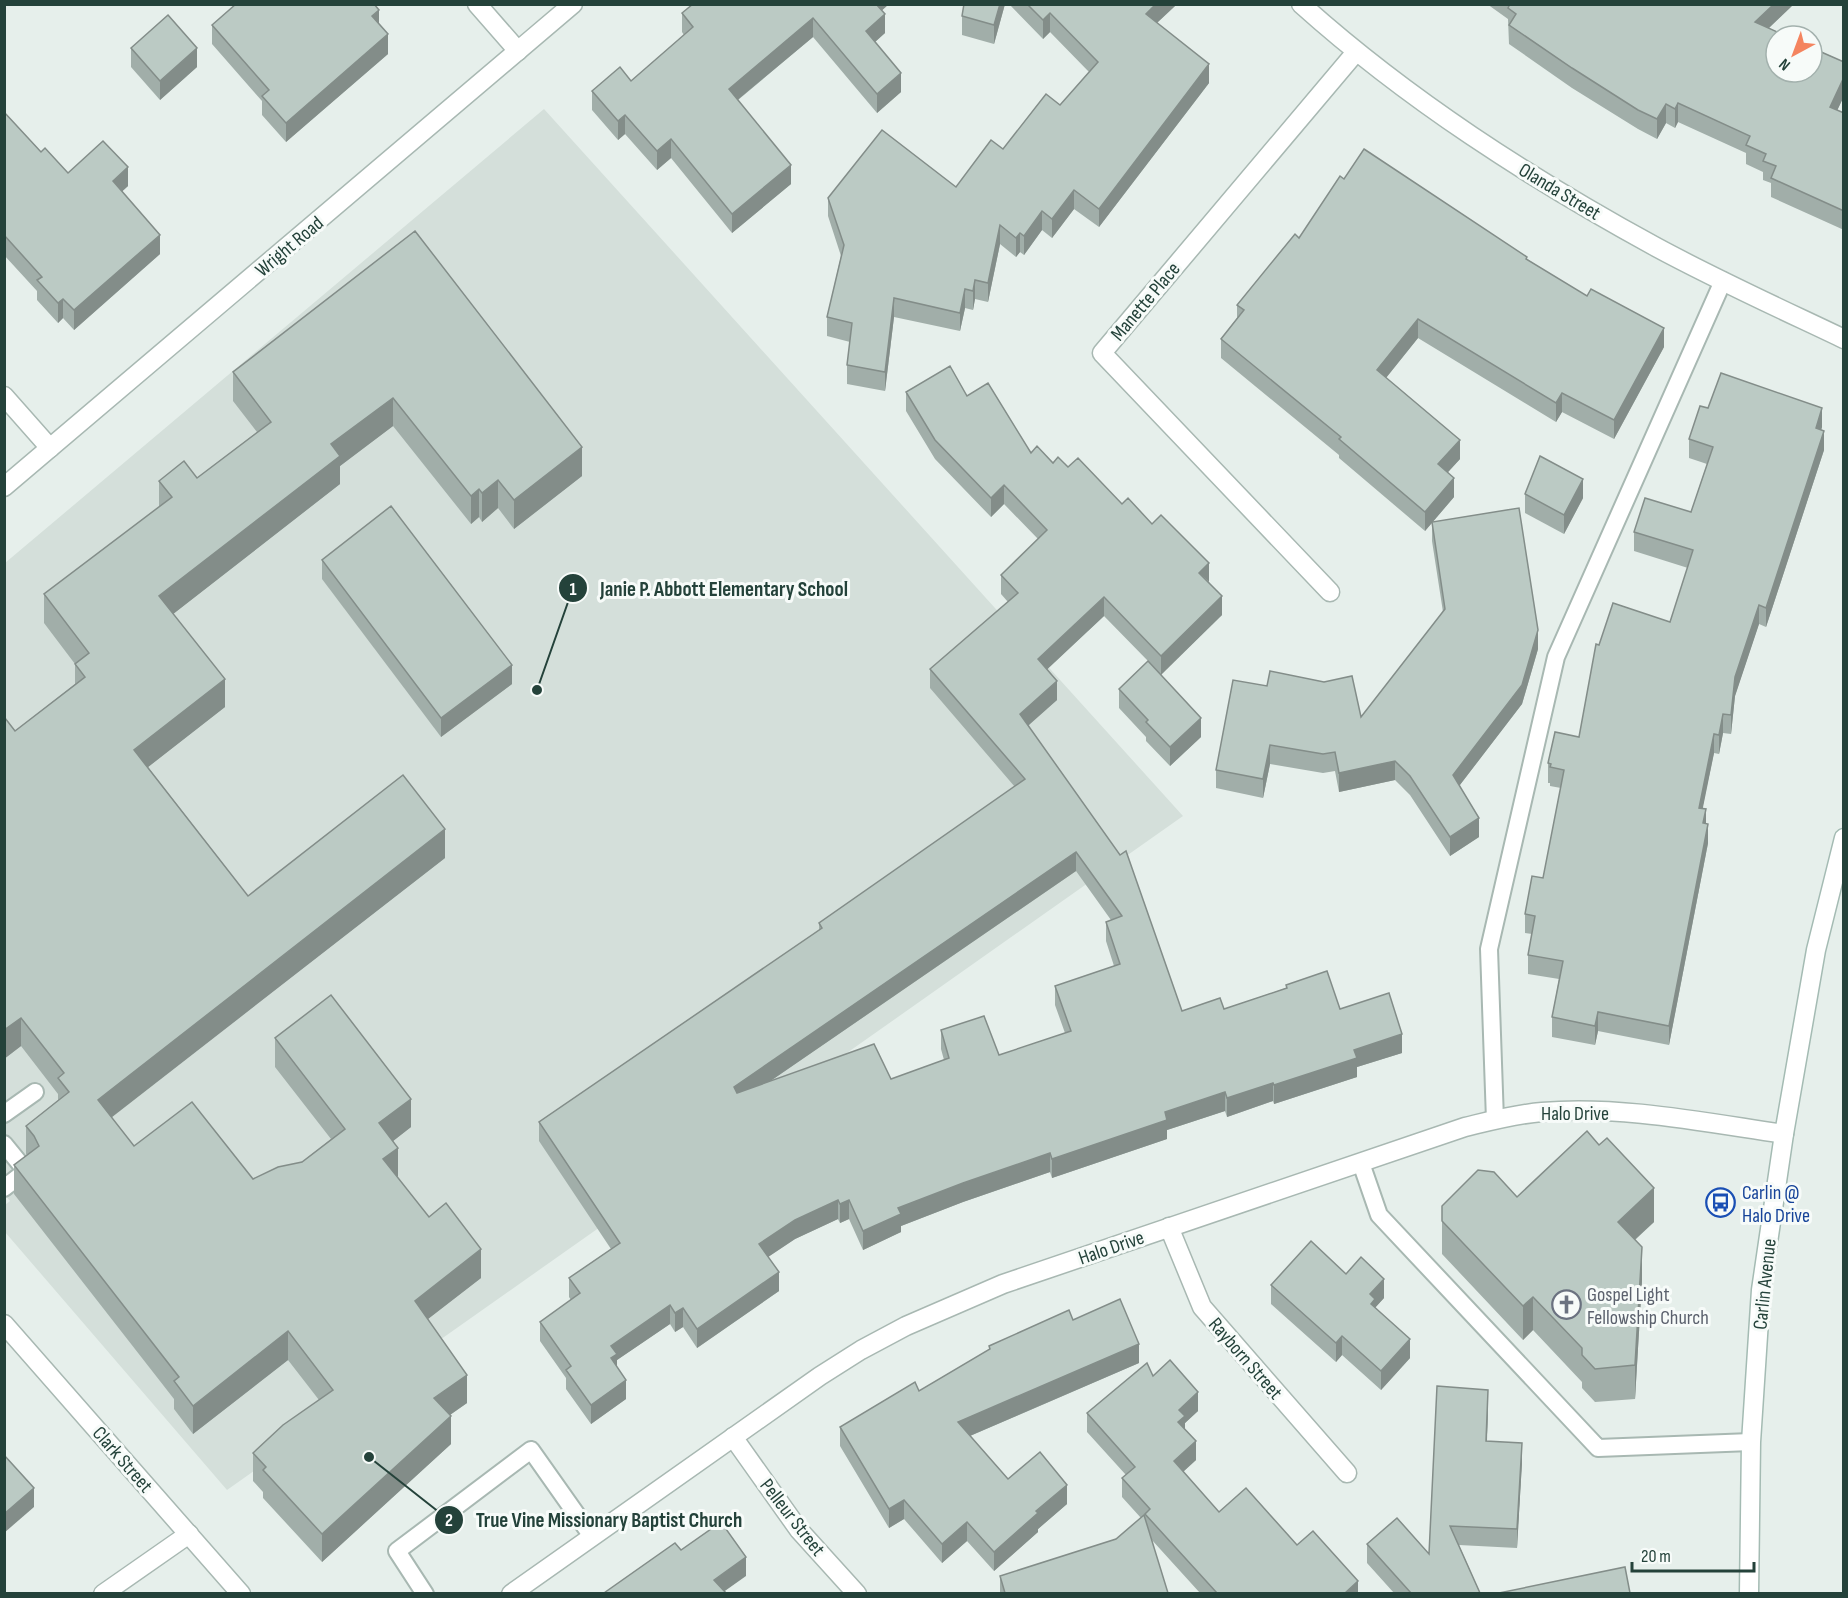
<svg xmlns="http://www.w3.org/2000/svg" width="1848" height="1598" font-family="'Sofia Sans Condensed',sans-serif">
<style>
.built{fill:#d4dfda}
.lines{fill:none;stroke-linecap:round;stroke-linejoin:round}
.lane-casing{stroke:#a8b8b2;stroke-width:20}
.street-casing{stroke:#a8b8b2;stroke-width:21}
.secondary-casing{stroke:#a4bbb3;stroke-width:21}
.lane{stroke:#fff;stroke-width:16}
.street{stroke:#fff;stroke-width:18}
.secondary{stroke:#fff;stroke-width:18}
.wall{fill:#a1aea9;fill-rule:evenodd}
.shaded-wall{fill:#838d89}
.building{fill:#bbcac4;stroke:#838d89;stroke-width:1.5;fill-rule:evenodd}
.labels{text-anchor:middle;stroke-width:6;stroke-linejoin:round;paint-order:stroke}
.street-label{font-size:20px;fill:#24423a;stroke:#f7fbf9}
.transit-label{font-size:20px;fill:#164399;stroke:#f7fbf9;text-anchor:start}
.worship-label{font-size:20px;fill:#5b616d;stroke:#f7fbf9;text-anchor:start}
.leader{fill:none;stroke:#24423a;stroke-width:2}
.callout-dot{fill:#24423a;stroke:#f7fbf9;stroke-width:2}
.mark-label{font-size:18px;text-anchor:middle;font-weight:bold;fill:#fff}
.callout-label{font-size:21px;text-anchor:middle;font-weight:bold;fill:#24423a;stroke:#f7fbf9;stroke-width:6;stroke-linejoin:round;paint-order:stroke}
</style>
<rect width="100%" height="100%" fill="#e6efeb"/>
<path class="built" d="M544,109L1183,816L227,1490L5,1232V1205L10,1201L5,1195V563Z"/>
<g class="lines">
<defs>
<g id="lane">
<path d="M4,1114L35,1092"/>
<path d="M1495,1120L1489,949L1556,657L1723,281"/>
<path d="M4,1144L26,1171L4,1188"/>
<path d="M1361,1163L1379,1215L1598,1448L1751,1442"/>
<path d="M425,1594L397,1551L531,1450L591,1535"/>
</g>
<g id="street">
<path d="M477,4L518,51"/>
<path d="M1301,4C1408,100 1530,178 1656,247C1717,280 1781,309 1844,339"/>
<path d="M4,396L50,448"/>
<path d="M4,487L573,4"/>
<path d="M1330,592L1102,353L1356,52"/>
<path d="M1169,1227L1202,1307L1347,1473"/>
<path d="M4,1324L241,1594"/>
<path d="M733,1437L799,1530L857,1594"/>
<path d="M103,1594L189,1534"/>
<path d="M511,1594L820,1376L861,1350L906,1326L1003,1284L1465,1127C1490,1121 1516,1114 1542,1112C1619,1105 1708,1123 1784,1134"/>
</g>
<path id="secondary" d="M1749,1594L1751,1442L1761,1290L1784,1134L1816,950L1844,838"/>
</defs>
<use href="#lane" class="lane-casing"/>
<use href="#street" class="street-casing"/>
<use href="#secondary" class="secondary-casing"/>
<use href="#lane" class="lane"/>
<use href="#street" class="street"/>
<use href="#secondary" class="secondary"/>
</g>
<g class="wall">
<path d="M693,4H889L881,11L885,33L875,42L901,92L877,113L813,37L738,100L791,184L732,233L671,158L657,170L625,134L618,140L592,110V91L631,81L684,35L682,32V13Z"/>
<path d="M964,4H1005L994,44L962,35V16Z"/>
<path d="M1009,4H1175V6L1157,23L1209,83L1099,227L1074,209L1052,238L1042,230L1024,255L1020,252L1016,257L1000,244L988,302L975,299L973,310L965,308L960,331L894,317L885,391L847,384V365L850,342L827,336V317L841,256L828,216V198L956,187L1060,105L1089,72L1050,32L1043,39Z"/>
<path d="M1487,4H1794L1769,28L1844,62V96L1837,110L1844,113V230L1771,197V183L1763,180V172L1746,164V153L1678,122L1675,128L1666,123L1657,139L1638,129L1572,88L1509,44L1508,19Z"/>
<path d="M212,25H379L388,54L286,142L262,115V101L212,44Z"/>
<path d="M131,48L197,67L160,100L131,67Z"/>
<path d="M4,112L41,152L68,173L128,186L122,191L160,254L74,330L63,318L58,323L37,300V291L4,255Z"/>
<path d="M1344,179L1527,259L1664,347L1614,439L1562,412L1556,422L1418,338L1386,378L1460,459L1448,472L1454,497L1425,531L1339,458V455L1221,358V339L1237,318V305L1299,238Z"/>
<path d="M415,231L582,476L514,529L498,508L482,522L479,517L471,524L393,426L340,466V484L173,614L225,707L148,767L248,896L445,858L111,1117L134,1146L253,1179L302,1162L331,1139L275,1067V1038L411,1127L393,1141L398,1176L397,1177L429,1217L481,1278L428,1319L467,1403L450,1415L451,1444L322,1562L263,1498V1492L253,1481V1453L319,1400L288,1360L193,1434L174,1409V1399L14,1194V1165L27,1155L26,1154V1126L58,1100V1094L21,1046L4,1059V718L15,731L75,684V664L44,623V594L159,507V481L197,478L257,432L233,401V372Z"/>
<path d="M906,392L967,396L1031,453L1053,463L1068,467L1122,504L1209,582L1222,615L1161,674L1201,737L1170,766L1146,741V737L1119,708V689L1148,661L1104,616L1047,669L1057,700L1028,725L1182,1011L1224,1009L1286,988V985L1340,1009L1402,1053L1357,1067V1077L1274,1104L1273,1101L1227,1117L1225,1111L1167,1130V1139L1052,1178L1050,1172L963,1202L901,1226V1232L863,1250L849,1219L840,1223L838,1219L795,1239L768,1257L779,1291L697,1348L683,1327L675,1332L670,1324L617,1360V1367L626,1399L591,1424L566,1389V1378L540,1341V1322L571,1300L569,1297V1278L611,1249L539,1141V1122L819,931V923L1015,787L930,688V669L1008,602L1001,594V575L1038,539L1004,504L991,517L935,459L906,411ZM1076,871L1111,920L1106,922V941L1114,966L1055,986V1005L1065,1033L999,1055L941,1030V1049L944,1060L891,1079L769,1082Z"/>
<path d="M1708,408L1822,427L1821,430L1824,450L1766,627L1759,624L1735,696L1731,734L1723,733L1719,754L1714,753L1702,809L1708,843L1669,1045L1598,1031L1595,1045L1552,1037V1017L1559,979L1528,974V955L1532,934L1525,933V914L1543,878L1561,788L1550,786V783H1548V763L1579,737L1599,645L1670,622L1688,568L1634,551V532L1691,512L1707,464L1689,458V439Z"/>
<path d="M1525,494L1583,498L1564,534L1525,513Z"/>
<path d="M1432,522L1538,649L1522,704L1459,786L1479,837L1450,856L1410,795L1395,780L1339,792L1335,771L1323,773L1270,764L1263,798L1216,788V770L1267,686L1361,717L1443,612L1432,541Z"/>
<path d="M322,560L512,684L441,737L322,579Z"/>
<path d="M1517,1197L1654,1222L1635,1240L1642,1281L1635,1399L1595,1402L1582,1388V1382L1533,1330L1523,1340L1442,1254V1206Z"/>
<path d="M1346,1274L1384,1298L1375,1307L1410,1358L1381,1390L1342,1355L1336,1362L1271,1304V1285Z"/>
<path d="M1073,1320L1139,1363L970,1436L1008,1479L1067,1504L1038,1529V1532L994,1571L967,1541L942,1563L904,1519L889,1528L840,1446V1427L919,1391L989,1350V1346Z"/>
<path d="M1153,1376L1198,1411L1185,1423V1430L1196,1460L1183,1472L1219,1512L1297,1545L1358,1593H1200L1151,1539L1168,1593H1000V1576L1116,1539L1141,1518L1122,1497V1478L1126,1475L1087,1432V1413Z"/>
<path d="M1488,1409L1487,1441L1522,1462L1517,1548L1459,1545L1480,1593H1394L1367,1563V1544L1429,1554Z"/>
</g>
<g class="shaded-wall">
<path d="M879,4H889L879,13Z"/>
<path d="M1000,4H1005L994,44V25Z"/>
<path d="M1156,4H1175V6L1146,33V14Z"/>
<path d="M1774,4H1794L1755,41V22Z"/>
<path d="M379,10V29L372,16Z"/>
<path d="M1050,13V32L1043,39V20Z"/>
<path d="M885,14V33L866,50V31Z"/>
<path d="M813,18V37L729,107V89Z"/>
<path d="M388,34V54L286,142V123Z"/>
<path d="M197,48V67L160,100V81Z"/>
<path d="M1209,64V83L1099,227V209Z"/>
<path d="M901,73V92L877,113V94Z"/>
<path d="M1844,77V96L1830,126V107Z"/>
<path d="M1678,103V122L1675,128V109Z"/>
<path d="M1666,104V123L1657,139V119Z"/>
<path d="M625,115V134L618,140V121Z"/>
<path d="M671,139V158L657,170V151Z"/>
<path d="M791,165V184L732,233V214Z"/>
<path d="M128,167V186L113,200V181Z"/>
<path d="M1074,190V209L1052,238V219Z"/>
<path d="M1042,211V230L1024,255V236Z"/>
<path d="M1000,225V244L988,302V283Z"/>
<path d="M1020,233V252L1016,257V238Z"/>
<path d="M160,235V254L74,330V310Z"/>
<path d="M975,280V299L973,310V291Z"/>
<path d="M965,289V308L960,331V313Z"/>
<path d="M894,298V317L885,391V372Z"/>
<path d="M63,299V318L58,323V303Z"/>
<path d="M1418,319V338L1377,389V370Z"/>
<path d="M1664,328V347L1614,439V420Z"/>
<path d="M1562,393V412L1556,422V403Z"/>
<path d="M393,398V426L340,466V484L159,625V596L331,444Z"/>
<path d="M1822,408V427L1816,447V428Z"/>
<path d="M1824,431V450L1766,627V608Z"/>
<path d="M1460,440V459L1438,483V464Z"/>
<path d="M582,447V476L514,529V500Z"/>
<path d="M1454,478V497L1425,531V512Z"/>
<path d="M1583,479V498L1564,534V515Z"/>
<path d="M498,480V508L482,522V493Z"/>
<path d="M1004,485V504L991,517V498Z"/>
<path d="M479,489V517L471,524V496Z"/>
<path d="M1209,563V582L1199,573Z"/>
<path d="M1222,596V615L1161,675V656Z"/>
<path d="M1104,597V616L1038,678V659Z"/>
<path d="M1759,605V624L1735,696L1731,734V715L1735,677Z"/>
<path d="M1538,630V649L1522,704L1453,794V775Z"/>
<path d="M512,665V684L441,737V718Z"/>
<path d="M225,679V707L134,778V750Z"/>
<path d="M1057,681V700L1020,733V714Z"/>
<path d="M1723,714V733L1719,754V735Z"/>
<path d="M1201,718V737L1170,766V747Z"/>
<path d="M1714,734V753L1699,827V808Z"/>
<path d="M1270,745V764L1263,798V779Z"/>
<path d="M1395,761V780L1339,792V773Z"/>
<path d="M1706,809V828L1703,823Z"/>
<path d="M1479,818V837L1450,856V837Z"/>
<path d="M1708,824V843L1669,1045V1026Z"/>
<path d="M445,829V858L98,1128V1100Z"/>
<path d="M1076,852V871L734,1106V1087Z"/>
<path d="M1598,1012V1031L1595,1045V1026Z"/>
<path d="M21,1018V1046L4,1059V1030Z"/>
<path d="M1402,1034V1053L1357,1067V1077L1274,1104V1085L1354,1050Z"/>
<path d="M1273,1083V1101L1227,1117V1098Z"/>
<path d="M1225,1092V1111L1167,1130V1139L1052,1178V1159L1165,1112Z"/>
<path d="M411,1099V1127L379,1152V1123Z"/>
<path d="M398,1148V1176L383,1188V1159Z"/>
<path d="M1050,1153V1172L963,1202L901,1226V1232L863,1250V1231L898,1208L963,1183Z"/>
<path d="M1654,1188V1222L1618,1255V1222Z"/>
<path d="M838,1200V1219L795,1239L759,1263V1244L795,1220Z"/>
<path d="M849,1200V1219L840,1223V1204Z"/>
<path d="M1642,1247V1281L1635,1399V1365Z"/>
<path d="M481,1249V1278L415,1329V1301Z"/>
<path d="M779,1272V1291L697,1348V1329Z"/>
<path d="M1384,1279V1298L1375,1308V1318L1370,1294Z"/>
<path d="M1533,1297V1330L1523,1340V1306Z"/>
<path d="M670,1305V1324L617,1360V1373L611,1377V1346Z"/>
<path d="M683,1308V1327L675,1332V1313Z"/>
<path d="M288,1331V1360L193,1434V1406Z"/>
<path d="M1342,1336V1355L1336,1362V1343Z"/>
<path d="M1410,1339V1358L1381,1390V1371Z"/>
<path d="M1139,1344V1363L958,1441V1422Z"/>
<path d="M467,1375V1403L434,1426V1398Z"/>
<path d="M626,1380V1399L591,1424V1405Z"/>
<path d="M1488,1390V1409L1486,1460V1441Z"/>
<path d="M1198,1392V1411L1185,1423V1435L1178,1441L1179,1410Z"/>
<path d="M451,1416V1444L322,1562V1534Z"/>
<path d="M1196,1441V1460L1174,1480V1461Z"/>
<path d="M1522,1443V1462L1517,1548V1529Z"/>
<path d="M1067,1485V1504L1038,1529V1532L994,1571V1552L1036,1511Z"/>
<path d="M34,1488V1507L4,1533V1514Z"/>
<path d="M904,1500V1519L889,1528V1509Z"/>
<path d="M967,1522V1541L942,1563V1544Z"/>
<path d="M746,1557V1576L722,1593L714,1580Z"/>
<path d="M1358,1581V1593H1345Z"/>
</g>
<g class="building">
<path d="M236,4H374L379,10L372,16L388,34L286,123L262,96L269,90L212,25Z"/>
<path d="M693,4H876L885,14L866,31L901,73L877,94L813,18L729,89L791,165L732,214L671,139L657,151L625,115L618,121L592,91L620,67L631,81L693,27L682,13Z"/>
<path d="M964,4H1000L994,25L962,16Z"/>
<path d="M1027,4H1156L1146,14L1209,64L1099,209L1074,190L1052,219L1042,211L1024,236L1020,233L1016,238L1000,225L988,283L975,280L973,291L965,289L960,313L894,298L885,372L847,365L852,323L827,317L844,245L828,198L882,130L956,187L991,140L1003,149L1046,94L1060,105L1098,62L1050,13L1043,20Z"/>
<path d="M1510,4H1774L1755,22L1786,36H1776V72H1812V48L1844,62V77L1830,107L1844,113V211L1771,178L1776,166L1763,161L1766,154L1746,145L1750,136L1678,103L1675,109L1666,104L1657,119L1638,110L1572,68L1509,25L1516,14L1508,8Z"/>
<path d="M168,15L197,48L160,81L131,48Z"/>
<path d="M4,112L41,152L45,148L68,173L103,141L128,167L113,181L160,235L74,310L63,299L58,303L37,280L42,277L4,235Z"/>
<path d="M1364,149L1527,257L1526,259L1587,296L1591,289L1664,328L1614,420L1562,393L1556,403L1418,319L1377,370L1460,440L1438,464L1454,478L1425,512L1339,439L1341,437L1221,339L1244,310L1237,305L1295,234L1299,238L1340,176L1344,179Z"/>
<path d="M415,231L582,447L514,500L498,480L482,493L479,489L471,496L393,398L331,444L340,456L159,596L225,679L134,750L248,896L403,775L445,829L98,1100L134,1146L192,1102L253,1179L278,1167L302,1162L345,1129L275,1038L331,995L411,1099L379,1123L398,1148L383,1159L429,1217L446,1203L481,1249L415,1301L467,1375L434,1398L451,1416L322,1534L263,1470L266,1467L253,1453L283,1425L333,1390L288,1331L193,1406L174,1381L179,1377L14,1165L39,1146L34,1136L26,1126L69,1092L58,1078L64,1073L21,1018L4,1030V718H5L15,731L85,677L75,664L89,653L44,594L172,497L159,481L184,461L197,478L271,422L233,372Z"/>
<path d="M950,366L967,396L988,383L1031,453L1037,446L1053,463L1058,457L1068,467L1078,458L1122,504L1128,498L1152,524L1161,515L1209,563L1199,573L1222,596L1161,656L1104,597L1038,659L1057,681L1020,714L1120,855L1126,851L1182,1011L1220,998L1224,1009L1287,988L1286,985L1327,971L1340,1009L1389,993L1402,1034L1354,1050L1357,1058L1274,1085L1273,1083L1227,1098L1225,1092L1165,1112L1167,1120L1052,1159L1050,1153L963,1183L898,1208L901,1214L863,1231L849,1200L840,1204L838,1200L795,1220L759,1244L779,1272L697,1329L683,1308L675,1313L670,1305L611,1346L617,1354L611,1358L626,1380L591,1405L566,1370L571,1366L540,1322L580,1293L569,1278L620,1243L539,1122L822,928L819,923L1025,779L930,669L1018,593L1001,575L1047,530L1004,485L991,498L935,440L906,392ZM1076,852L1122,916L1106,922L1120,964L1055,986L1071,1031L999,1055L984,1016L941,1030L949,1058L891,1079L874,1044L737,1093L734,1087Z"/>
<path d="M1721,373L1822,408L1816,428L1824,431L1766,608L1759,605L1735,677L1731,715L1723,714L1719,735L1714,734L1699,808L1706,809L1703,823L1708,824L1669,1026L1598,1012L1595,1026L1552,1017L1563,961L1528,955L1535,916L1525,914L1532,876L1543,878L1564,770L1550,767L1551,764L1548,763L1555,732L1579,737L1596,644L1599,645L1613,603L1670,622L1693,550L1634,532L1645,498L1691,512L1713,447L1689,439L1700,406L1708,408Z"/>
<path d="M1540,456L1583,479L1564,515L1525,494Z"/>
<path d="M391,506L512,665L441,718L322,560Z"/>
<path d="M1519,508L1538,630L1522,685L1453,775L1479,818L1450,837L1410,776L1395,761L1339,773L1335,752L1323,754L1270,745L1263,779L1216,770L1233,680L1267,686L1270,671L1324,682L1352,676L1361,717L1445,609L1432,522Z"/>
<path d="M1148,661L1201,718L1170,747L1146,722L1148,720L1119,689Z"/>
<path d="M1587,1131L1599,1145L1607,1138L1654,1188L1618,1222L1642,1247L1635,1365L1595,1369L1582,1355V1348L1533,1297L1523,1306L1442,1221V1206L1478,1170L1494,1172L1517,1197Z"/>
<path d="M1311,1241L1346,1274L1361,1257L1384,1279L1370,1294L1375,1299L1371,1304L1410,1339L1381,1371L1342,1336L1336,1343L1271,1285Z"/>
<path d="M1120,1299L1139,1344L958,1422L1008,1479L1040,1452L1067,1485L1036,1511L1038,1513L994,1552L967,1522L942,1544L904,1500L889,1509L840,1427L915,1382L919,1391L990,1349L989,1346L1069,1310L1073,1320Z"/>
<path d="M1170,1360L1198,1392L1179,1410L1185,1416L1178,1422L1196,1441L1174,1461L1219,1512L1246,1488L1297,1545L1313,1531L1358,1581L1345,1593H1217L1145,1514L1150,1509L1122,1478L1135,1467L1087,1413L1147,1363L1153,1376Z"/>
<path d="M1437,1386L1488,1390L1486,1441L1522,1443L1517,1529L1450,1526L1480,1593H1411L1367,1544L1397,1518L1429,1554Z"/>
<path d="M4,1455L34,1488L4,1514Z"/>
<path d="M1144,1515L1168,1593H1005L1000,1576L1116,1539Z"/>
<path d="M721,1522L746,1557L714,1580L726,1593H604L675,1543L681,1550Z"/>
<path d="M1625,1567L1630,1593H1499Z"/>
</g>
<defs>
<symbol id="bus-ring" viewBox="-11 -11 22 22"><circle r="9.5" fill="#f7fbf9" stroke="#1a4fb4" stroke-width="1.5"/><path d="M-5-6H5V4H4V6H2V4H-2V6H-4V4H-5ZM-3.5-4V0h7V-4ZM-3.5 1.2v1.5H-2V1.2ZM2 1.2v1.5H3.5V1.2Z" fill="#1a4fb4"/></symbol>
<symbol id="church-ring" viewBox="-11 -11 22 22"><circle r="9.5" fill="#f7fbf9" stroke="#6b7280" stroke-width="1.5"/><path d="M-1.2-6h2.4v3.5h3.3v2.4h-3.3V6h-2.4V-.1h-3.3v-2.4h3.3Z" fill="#6b7280"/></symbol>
</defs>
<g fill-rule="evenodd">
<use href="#bus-ring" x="1704" y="1186" width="33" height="33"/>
<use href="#church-ring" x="1550" y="1288" width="33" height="33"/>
</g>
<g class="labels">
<g class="street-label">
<text transform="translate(1560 191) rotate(31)" y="7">Olanda Street</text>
<text transform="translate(289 246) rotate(-40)" y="7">Wright Road</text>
<text transform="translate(1145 301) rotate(-50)" y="7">Manette Place</text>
<text x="1575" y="1120">Halo Drive</text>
<text transform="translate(1111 1247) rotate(-19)" y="7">Halo Drive</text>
<text transform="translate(1764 1284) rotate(-84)" y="7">Carlin Avenue</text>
<text transform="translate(1246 1358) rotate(49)" y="7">Rayborn Street</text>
<text transform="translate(123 1459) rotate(49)" y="7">Clark Street</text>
<text transform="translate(793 1517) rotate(52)" y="7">Pelleur Street</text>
</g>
<g class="transit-label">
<text x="1742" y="1199">Carlin @<tspan x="1742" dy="23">Halo Drive</tspan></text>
</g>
<g class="worship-label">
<text x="1587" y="1301">Gospel Light<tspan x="1587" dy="23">Fellowship Church</tspan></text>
</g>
</g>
<path class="leader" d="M537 690L573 588M369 1457L449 1520"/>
<g class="callout-dot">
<circle cx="537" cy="690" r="6"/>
<circle cx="369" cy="1457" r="6"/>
<circle cx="573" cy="588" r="15"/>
<circle cx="449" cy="1520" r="15"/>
</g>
<g class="mark-label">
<text x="573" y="595">1</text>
<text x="449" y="1526">2</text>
</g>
<g class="callout-label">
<text x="724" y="596">Janie P. Abbott Elementary School</text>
<text x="609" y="1527">True Vine Missionary Baptist Church</text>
</g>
<rect width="1848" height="1598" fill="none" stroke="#24423a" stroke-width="12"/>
<g transform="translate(1794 54) rotate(221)"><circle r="28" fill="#f7fbf9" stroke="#a3b1ad" stroke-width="1.5"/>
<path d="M0-4.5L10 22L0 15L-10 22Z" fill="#f4845f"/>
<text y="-9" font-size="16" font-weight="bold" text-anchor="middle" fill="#24423a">N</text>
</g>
<path d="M1632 1562v9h122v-9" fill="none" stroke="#24423a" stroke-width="3"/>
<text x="1641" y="1562" font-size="18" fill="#24423a" stroke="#f7fbf9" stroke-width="4.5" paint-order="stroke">20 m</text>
</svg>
